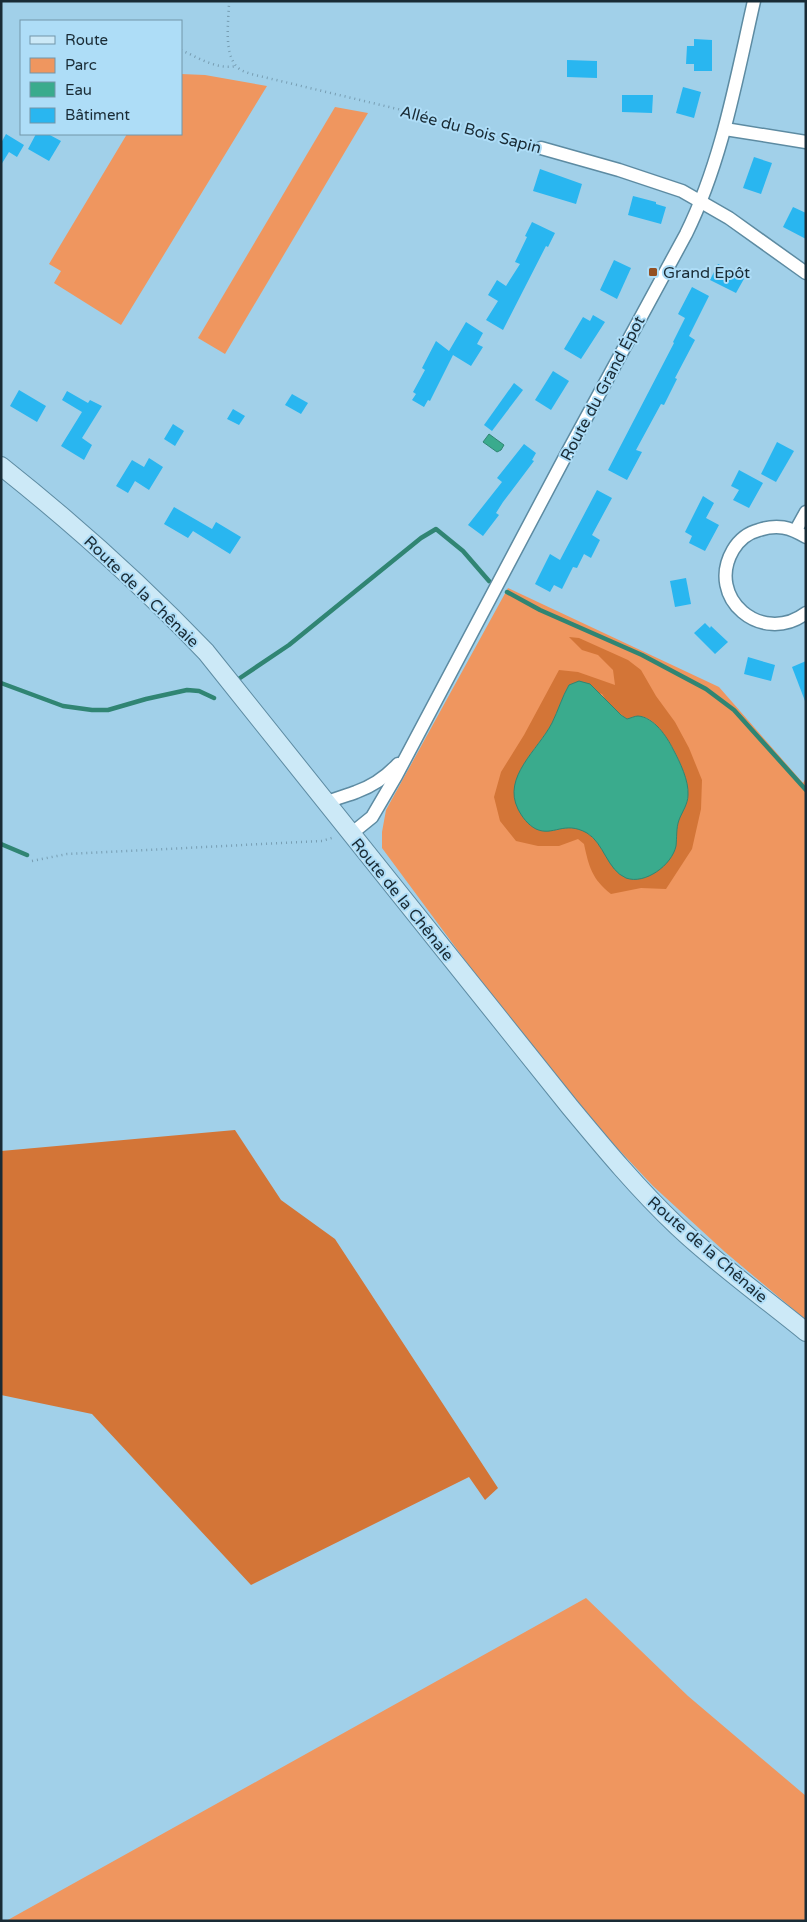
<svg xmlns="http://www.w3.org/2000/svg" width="807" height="1922" font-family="'Varela Round',sans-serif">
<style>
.green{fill:#ef965f}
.forest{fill:#d37537;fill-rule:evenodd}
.water{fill:#3aab8d;stroke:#308573}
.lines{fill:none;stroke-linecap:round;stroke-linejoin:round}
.stream{stroke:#308573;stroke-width:4.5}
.building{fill:#29b6f0}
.minor-casing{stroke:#5d8ba2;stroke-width:15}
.secondary-casing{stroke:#5d8ba2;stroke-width:20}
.path{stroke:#779db2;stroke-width:2.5;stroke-dasharray:1 4;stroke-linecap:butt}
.minor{stroke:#fff;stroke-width:12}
.secondary{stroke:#cce9f7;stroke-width:18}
.poi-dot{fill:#934f21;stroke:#aeddf7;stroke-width:2}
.labels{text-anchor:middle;stroke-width:4;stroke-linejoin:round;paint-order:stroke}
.street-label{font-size:16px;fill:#192b35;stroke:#aeddf7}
.poi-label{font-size:16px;fill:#192b35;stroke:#aeddf7;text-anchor:start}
</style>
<rect width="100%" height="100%" fill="#a1d0e9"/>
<g class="green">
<path d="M181,74L205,75L267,86L121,325L54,283L61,271L49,264L127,134H181Z"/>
<path d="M335,107L368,113L225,354L198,338Z"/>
<path d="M508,588L719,687L803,783L806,778V1320L725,1252L653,1186L606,1136L493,998L382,848V832L386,810Z"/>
<path d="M586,1598L688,1696L806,1796V1921H6Z"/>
</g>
<g class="forest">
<path d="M569,637L579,638L628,660L641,670L656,696L675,722L689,748L702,780L701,809L692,849L666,889L641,888L611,894C592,879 589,867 584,844L578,839L559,846H538L516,841L500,821L494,797L501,772L524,735L559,670L578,672L615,685L613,670L598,655L582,650ZM569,685L602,694L609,705L627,719C634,717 640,715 647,718C666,727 689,774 688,795C688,804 681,812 678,820C676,829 676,839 675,848L618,873C605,855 591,822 563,827C553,829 547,833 537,829C529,826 523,818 519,810C502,778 537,750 552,723C558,711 562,697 569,685Z"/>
<path d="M235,1130L281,1200L335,1239L498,1488L485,1500L469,1477L251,1585L92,1414L1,1395V1151Z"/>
</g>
<g class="water">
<path d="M489,434L504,445L501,450L497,452L483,442Z"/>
<path d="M579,681L590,684L621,715L627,719C631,718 635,716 638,716C654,717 667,737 673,749C680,762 689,781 688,795C688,804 682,812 679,820C676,828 677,838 676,846C672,865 645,885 626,878C607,870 604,843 587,833C564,820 553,837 536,829C528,825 522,817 518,809C502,777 538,750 552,723C558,711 562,697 569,685Z"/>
</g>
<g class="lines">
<g class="stream">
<path d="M507,592L540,610L642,655L706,689L734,710L806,790"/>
<path d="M240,678L289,645L421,538L436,529L463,551L489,581"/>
<path d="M1,683L63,706L92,710H108L146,699L187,690L199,691L214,698"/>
<path d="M1,844L27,855"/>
</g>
</g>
<g class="building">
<path d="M694,39L712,40V71H694V64H686L687,46H694Z"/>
<path d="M567,60L597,61V78L567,77Z"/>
<path d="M683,87L701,92L694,118L676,113Z"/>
<path d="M622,95H653L652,113L622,112Z"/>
<path d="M6,134L24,145L17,157L9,152L1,165V143Z"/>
<path d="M36,134H48L61,141L49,161L28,149Z"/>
<path d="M754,157L772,163L761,194L743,188Z"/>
<path d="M540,169L582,184L576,204L533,191Z"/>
<path d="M633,196L656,202V204L666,207L661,224L628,215Z"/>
<path d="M793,207L806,213V239L783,227Z"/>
<path d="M532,222L555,233L548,247L546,246L503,330L486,320L498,301L488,295L497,280L506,286L520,264L515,262L527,237L525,236Z"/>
<path d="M614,260L631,268L617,299L600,290Z"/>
<path d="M718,264L745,277L736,293L710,280Z"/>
<path d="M692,287L709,296L689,336L695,340L675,378L677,379L664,405L661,404L636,450L642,452L627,480L608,470L674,343L673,342L685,318L678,314Z"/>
<path d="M593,315L605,322L581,359L564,349L583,317L590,321Z"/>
<path d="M466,322L483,333L477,344L483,347L471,366L453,355L430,401L428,400L424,407L412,400L416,394L413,392L425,370L422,368L436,341L449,351Z"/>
<path d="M553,371L569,381L551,410L535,400Z"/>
<path d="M514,383L523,390L492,431L484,425Z"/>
<path d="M19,390L46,406L37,422L10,406Z"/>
<path d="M67,391L88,403L90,400L102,406L82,438L92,445L84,460L61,446L82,412L62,400Z"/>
<path d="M292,394L308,403L301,414L285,405Z"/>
<path d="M233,409L245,416L239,425L227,419Z"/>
<path d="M173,424L184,431L175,446L164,439Z"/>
<path d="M777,442L794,451L776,482L761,474Z"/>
<path d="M524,444L536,453L532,460L534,461L503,502L496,513L499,515L483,536L468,525L502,482L497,478Z"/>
<path d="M149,458L163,467L149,490L135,481L128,493L116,486L132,460L144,467Z"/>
<path d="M739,470L763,483L749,508L733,500L739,490L731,486Z"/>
<path d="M597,490L612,498L592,535L600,540L591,558L584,554L577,568L573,567L562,589L554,585L550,592L535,584L550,554L560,560Z"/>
<path d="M703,496L714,503L706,518L719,525L705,551L689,543L692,536L685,532Z"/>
<path d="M174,507L212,529L216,522L241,537L230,554L193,531L188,538L164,524Z"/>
<path d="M686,578L691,604L675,607L670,581Z"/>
<path d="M705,623L710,628L711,626L728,642L715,654L694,633Z"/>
<path d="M748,657L775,665L771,681L744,674Z"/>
<path d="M806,661V700L805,701L792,667Z"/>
</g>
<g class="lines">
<defs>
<g id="minor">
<path d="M725,129L806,142"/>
<path d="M541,148L619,170L682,191L729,218L806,273"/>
<path d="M796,530L806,512"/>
<path d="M806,537C790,527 777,524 759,530C747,533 739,540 733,550C705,598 762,646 806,613"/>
<path d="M326,803C336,798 346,796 356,792C373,786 386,777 398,764"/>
<path d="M351,834L372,817L396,776L566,455L686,234C722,161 736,80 754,1"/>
</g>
<path id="secondary" d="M1,466C74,524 142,585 206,652L570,1107C604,1148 638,1189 677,1226C717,1264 763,1297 806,1332"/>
</defs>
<use href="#minor" class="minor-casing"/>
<use href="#secondary" class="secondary-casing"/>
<g class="path">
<path d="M229,1C229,20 223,52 237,67C241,71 246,72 251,74L427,116L530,144"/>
<path d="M181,50C199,58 217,70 237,66"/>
<path d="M32,861L67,854L322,841L335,837"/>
</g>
<use href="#minor" class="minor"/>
<use href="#secondary" class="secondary"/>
</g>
<rect class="poi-dot" x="648" y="267" width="10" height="10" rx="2.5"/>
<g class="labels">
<g class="street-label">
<text transform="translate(471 129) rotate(15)" y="6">Allée du Bois Sapin</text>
<text transform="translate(602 388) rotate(-62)" y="6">Route du Grand Épot</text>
<text transform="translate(142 591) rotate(44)" y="6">Route de la Chênaie</text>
<text transform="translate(403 899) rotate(51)" y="6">Route de la Chênaie</text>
<text transform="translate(708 1249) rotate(41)" y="6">Route de la Chênaie</text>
</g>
<g class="poi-label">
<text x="663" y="278">Grand Epôt</text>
</g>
</g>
<rect width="807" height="1922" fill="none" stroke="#192b35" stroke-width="5"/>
<rect x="20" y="20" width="162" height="115" fill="#aeddf7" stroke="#7296a9"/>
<rect x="30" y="36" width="25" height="8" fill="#cce9f7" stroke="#7296a9"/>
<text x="65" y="45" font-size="15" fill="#192b35">Route</text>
<rect x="30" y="58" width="25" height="15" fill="#ef965f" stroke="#7296a9"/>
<text x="65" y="70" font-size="15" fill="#192b35">Parc</text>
<rect x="30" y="82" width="25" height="15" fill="#3aab8d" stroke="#7296a9"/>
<text x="65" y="95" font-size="15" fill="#192b35">Eau</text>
<rect x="30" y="108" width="25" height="15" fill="#29b6f0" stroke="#7296a9"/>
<text x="65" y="120" font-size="15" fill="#192b35">Bâtiment</text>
</svg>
